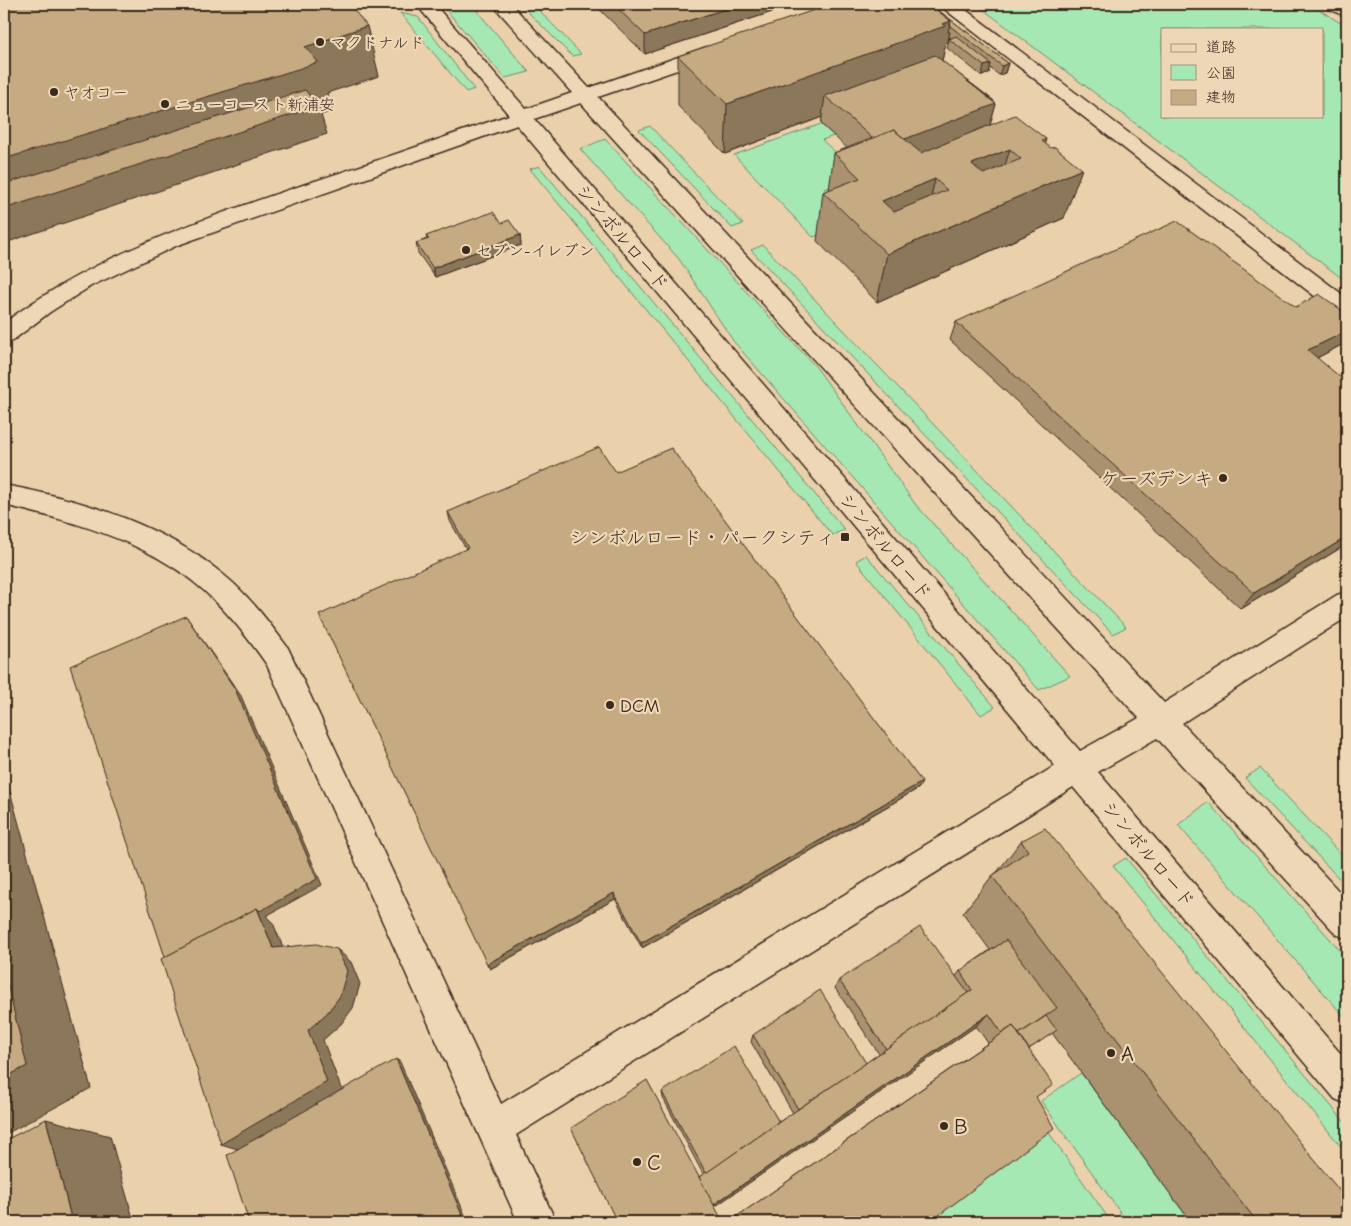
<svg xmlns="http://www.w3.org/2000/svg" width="1351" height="1226" font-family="'Comic Neue','Klee One',sans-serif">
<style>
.green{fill:#a5e8b3;stroke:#708968;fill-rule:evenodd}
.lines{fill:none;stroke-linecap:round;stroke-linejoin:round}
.tertiary-casing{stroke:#3b2a1e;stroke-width:3}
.tertiary{fill:#eed7b7;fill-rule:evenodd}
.wall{fill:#aa926f;stroke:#3b2a1e}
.shaded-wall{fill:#8b775a;stroke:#3b2a1e}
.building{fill:#c6aa81;stroke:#3b2a1e;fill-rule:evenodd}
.poi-dot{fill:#3b2a1e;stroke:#eed7b7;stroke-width:2}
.labels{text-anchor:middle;stroke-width:4.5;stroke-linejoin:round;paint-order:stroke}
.far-poi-label{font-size:16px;fill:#3b2a1e;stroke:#eed7b7;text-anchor:start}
.street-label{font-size:19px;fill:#3b2a1e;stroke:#eed7b7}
.poi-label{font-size:19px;fill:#3b2a1e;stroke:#eed7b7;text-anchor:end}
.near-poi-label{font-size:22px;fill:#3b2a1e;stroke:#eed7b7;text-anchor:start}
</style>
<rect width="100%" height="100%" fill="#ead1ac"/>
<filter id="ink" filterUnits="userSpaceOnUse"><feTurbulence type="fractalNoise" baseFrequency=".02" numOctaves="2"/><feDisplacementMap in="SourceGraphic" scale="10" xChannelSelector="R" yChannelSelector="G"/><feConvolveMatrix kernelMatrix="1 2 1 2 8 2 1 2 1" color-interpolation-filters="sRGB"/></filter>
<g filter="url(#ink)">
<g class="green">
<path d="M441,4H471L529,72L505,78Z"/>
<path d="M520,4H533L581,54L572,56Z"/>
<path d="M976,4H1310L1347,27V282ZM1162,29H1322V116H1162Z"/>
<path d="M400,13L418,17L474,89L466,92Z"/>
<path d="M821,124L834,136L822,140L862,176L824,189L831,197L822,203L844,227L813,237L734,155Z"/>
<path d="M650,126L743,224L732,228L639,130Z"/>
<path d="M605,139L816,367L916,505L1070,676L1039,690L734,342L679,259L580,149Z"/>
<path d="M539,166L845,530L832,535L530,169Z"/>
<path d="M763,245L1126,627L1113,634L751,250Z"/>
<path d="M866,555L995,707L981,715L856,561Z"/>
<path d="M1260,768L1347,861V887L1245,778Z"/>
<path d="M1208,802L1347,958V1020L1178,825Z"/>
<path d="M1126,858L1347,1125V1154L1113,866Z"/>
<path d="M1081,1073L1191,1222H1127L1041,1101Z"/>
<path d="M1026,1100L1111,1222H916Z"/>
</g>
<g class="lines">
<defs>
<g id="tertiary">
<path d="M416,4H434L526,109L572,93L492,4H511L589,88L707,47H721L723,51L721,55L598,97L1164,703L1337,595L1347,592V617L1182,723L1347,900V939L1336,934L1157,738L1098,772L1347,1061V1104L1335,1099L1073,787L516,1135L556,1222H518L267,665C251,642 234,620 214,600C157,543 79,523 4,505V485C85,500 169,526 232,582C253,601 271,625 288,648L501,1104L1055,766L517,125L178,245L91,286L50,312L12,341L4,343V323C97,253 206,218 315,181C380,160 444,137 509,115ZM581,103L1139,718L1080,751L534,119Z"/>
<path d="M938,4H958L1347,298V317L1339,315Z"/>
<path d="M1324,4L1347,5V17L1327,8Z"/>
</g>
</defs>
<use href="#tertiary" class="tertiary-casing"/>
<use href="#tertiary" class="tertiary"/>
</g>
<g class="wall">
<path d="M594,4H796L645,54Z"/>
<path d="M930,4L1008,63L1005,73L999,75L990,68L989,73L982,76L947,48L949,39L951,38L949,37L948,42H946L942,61L994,101L993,102L996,104L990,125L1046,139L1045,143L1064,218L877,302L817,241L823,192L829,190L834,153L847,148L821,124L822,117L725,154L678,106V56Z"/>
<path d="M502,223L520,235L521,245L435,277L418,253L416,243L427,239L426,236Z"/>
<path d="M1296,307L1347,314V342L1317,358L1347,544L1241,609L950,340L956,322Z"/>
<path d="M616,472L919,788L642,948L615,899L490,969L466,549L450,521L448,512Z"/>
<path d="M1021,841L1347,1222H1191L1052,1033L1029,1049L1036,1097L930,1222H731L736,1217L988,1043L976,1026L714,1207L699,1177L703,1174L663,1098L662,1092L779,1122L793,1113L751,1042L753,1035L866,1063L879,1054L835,988L839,980L956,976L960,971L990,950L963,913L992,876L998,871Z"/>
</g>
<g class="shaded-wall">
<path d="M740,4H796L645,54V35Z"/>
<path d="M951,21L948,32H950L948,42H946L940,70L825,96L822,117L725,154L727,104Z"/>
<path d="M367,26L379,76L327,93L332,111L321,115L327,134L5,243L4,242V159L305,47Z"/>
<path d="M1008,63L1005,73L999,75L1002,66Z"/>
<path d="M991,64L989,73L982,76L984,66Z"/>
<path d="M994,101L993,105L996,104L988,132L878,176L883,148Z"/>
<path d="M1010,149L995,198L972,164Z"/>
<path d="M1082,169L1064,218L877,302L887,254Z"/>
<path d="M935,179L924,228L880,247L882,201Z"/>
<path d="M520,235L521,245L435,277L433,268Z"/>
<path d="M1347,331V342L1296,369L1308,350Z"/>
<path d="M1347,537V544L1241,609L1254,593Z"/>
<path d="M186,616L241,696L322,885L266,916L273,923L289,962L273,948L257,908Z"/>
<path d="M4,780L8,784L91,1088L4,1135Z"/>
<path d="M922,782L919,788L642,948L641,943Z"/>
<path d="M614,893L615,899L490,969L487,964Z"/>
<path d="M337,949L351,962L360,984L353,1008L341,1024L323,1040L342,1091L241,1150L221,1144Z"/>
<path d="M989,1014L976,1026L710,1210L712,1206Z"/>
<path d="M396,1059L400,1062L468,1222H465Z"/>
<path d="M46,1119L110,1136L134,1222H72Z"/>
</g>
<g class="building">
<path d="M4,4H349L367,26L305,47L318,62L298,69L4,159Z"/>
<path d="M613,4H740L645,35Z"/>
<path d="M832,4H929L951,21L943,24L945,26L727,104L678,56Z"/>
<path d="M929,4H930L1008,63L1002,66L950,26L951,21Z"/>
<path d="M956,36L991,64L984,66L949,39Z"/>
<path d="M935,55L996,104L905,139L894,130L873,139L825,96Z"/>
<path d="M967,81H968L994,101H993Z"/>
<path d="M305,90L318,106L4,209V184Z"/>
<path d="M1015,115L1046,139L1042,141L1051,148L1055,147L1082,169L887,254L823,192L860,178L834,153L894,130L921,153ZM1010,149L1021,159L983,174L972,164ZM935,179L947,190L894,212L882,201Z"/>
<path d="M493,212L502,223L509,220L520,235L433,268L416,243L429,239L426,236Z"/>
<path d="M1177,221L1296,307L1319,294L1347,314V331L1308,350L1347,383V537L1254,593L956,322Z"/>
<path d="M599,447L616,472L671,448L922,782L641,943L614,893L487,964L319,615L468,548L448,512Z"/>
<path d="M186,616L235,689L317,879L260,911L257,908L165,957L70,666Z"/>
<path d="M1045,828L1347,1200V1222H1257L992,876L1028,851L1021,841Z"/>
<path d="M257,908L273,948L316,944L337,949L347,971L340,996L327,1013L308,1030L327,1082L221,1144L161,959Z"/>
<path d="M920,927L968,993L886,1049L839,980Z"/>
<path d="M1006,940L1057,1008L1019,1034L1013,1026L1002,1033L989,1014L713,1205L699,1177L972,990L960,971Z"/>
<path d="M4,970L27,1066L4,1078Z"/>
<path d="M820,990L866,1063L798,1109L753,1035Z"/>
<path d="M1046,1016L1057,1030L1029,1049L1019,1034Z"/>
<path d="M1013,1026L1053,1085L1036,1097L1054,1128L930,1222H739L736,1217Z"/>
<path d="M734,1046L779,1122L706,1173L662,1092Z"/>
<path d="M396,1059L465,1222H249L227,1155Z"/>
<path d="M647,1080L723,1222H617L571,1128Z"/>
<path d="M46,1119L72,1222H4V1141Z"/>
</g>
</g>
<g class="poi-dot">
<circle cx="320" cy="42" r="5"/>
<circle cx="54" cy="92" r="5"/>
<circle cx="165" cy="104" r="5"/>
<circle cx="466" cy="250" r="5"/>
<circle cx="1223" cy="478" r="5"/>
<rect x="840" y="532" width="10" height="10" rx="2.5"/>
<circle cx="610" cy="705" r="5"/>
<circle cx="1111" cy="1053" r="5"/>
<circle cx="944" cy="1126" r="5"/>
<circle cx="637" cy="1162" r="5"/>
</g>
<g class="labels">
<g class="far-poi-label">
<text x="330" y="48">マクドナルド</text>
<text x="64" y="98">ヤオコー</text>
<text x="175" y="110">ニューコースト新浦安</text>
<text x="476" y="256">セブン-イレブン</text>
</g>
<g class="street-label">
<text transform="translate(623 237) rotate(50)" y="7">シンボルロード</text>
<text transform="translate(886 546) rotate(50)" y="7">シンボルロード</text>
<text transform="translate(1149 854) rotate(50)" y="7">シンボルロード</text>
</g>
<g class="poi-label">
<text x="1213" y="485">ケーズデンキ</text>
<text x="835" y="544">シンボルロード・パークシティ</text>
<text x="620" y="712" text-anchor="start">DCM</text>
</g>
<g class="near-poi-label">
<text x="1121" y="1061">A</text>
<text x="954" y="1134">B</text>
<text x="647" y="1170">C</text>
</g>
</g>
<rect width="1351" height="1226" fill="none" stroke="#eed7b7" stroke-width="20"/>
<rect x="10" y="10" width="1331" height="1206" fill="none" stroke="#3b2a1e" stroke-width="2" filter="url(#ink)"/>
<rect x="1161" y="28" width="162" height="90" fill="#eed7b7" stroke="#a6927a"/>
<rect x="1171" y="44" width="25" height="8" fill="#eed7b7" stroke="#a6927a"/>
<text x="1206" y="52" font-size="15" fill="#3b2a1e">道路</text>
<rect x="1171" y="65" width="25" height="15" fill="#a5e8b3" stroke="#a6927a"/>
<text x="1206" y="78" font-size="15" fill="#3b2a1e">公園</text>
<rect x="1171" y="90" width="25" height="15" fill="#c6aa81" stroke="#a6927a"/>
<text x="1206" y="102" font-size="15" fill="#3b2a1e">建物</text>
</svg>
